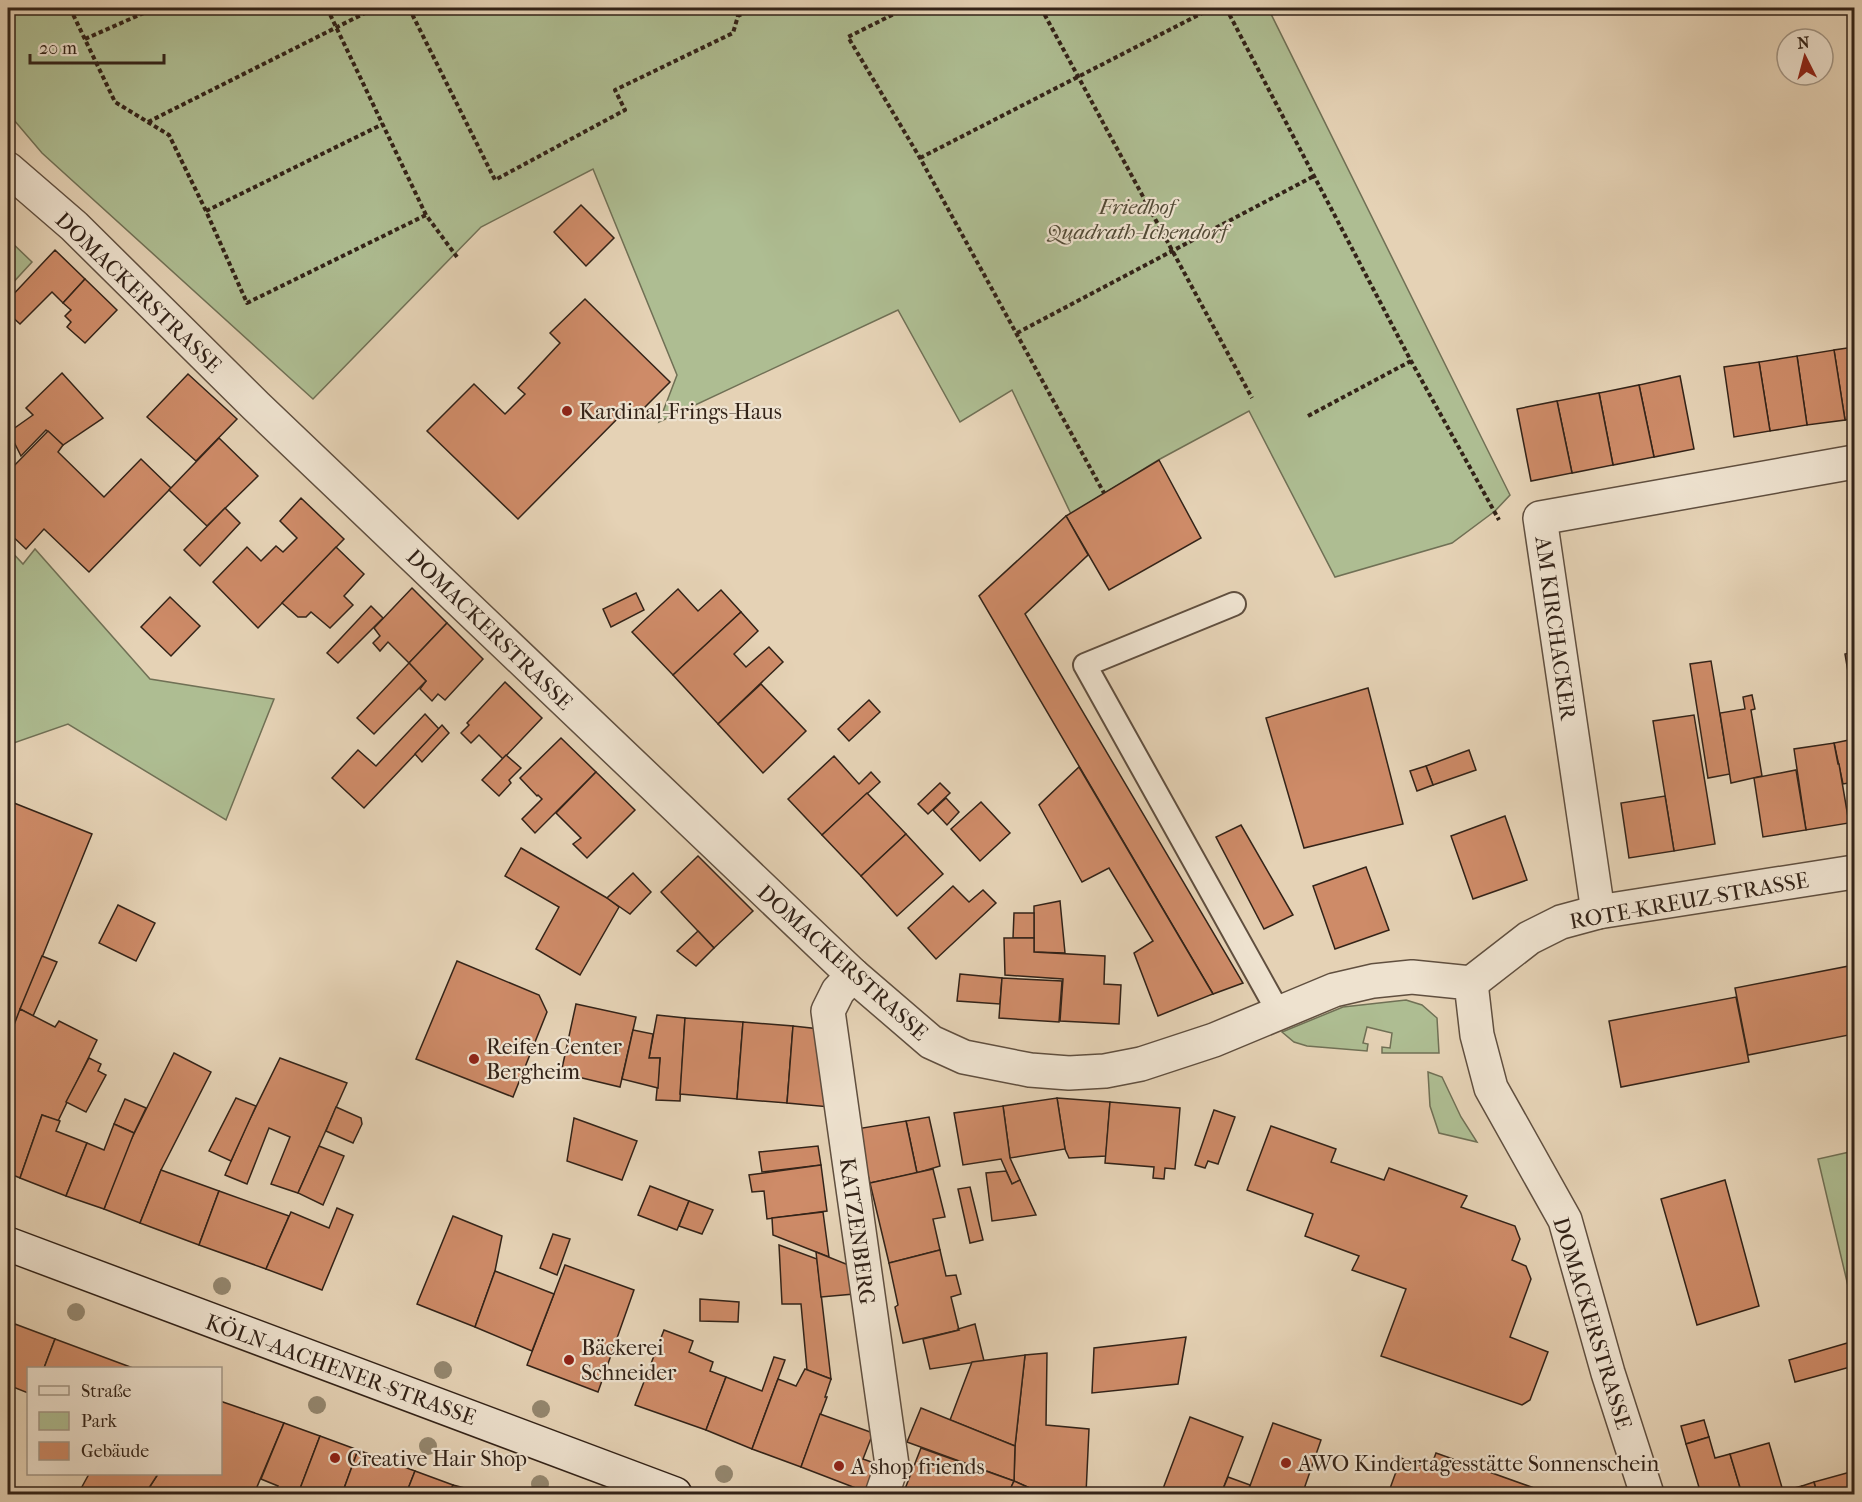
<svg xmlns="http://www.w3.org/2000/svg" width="1862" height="1502" font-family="'IM FELL French Canon',serif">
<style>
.green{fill:#aebd92;stroke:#707055;stroke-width:1.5}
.building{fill:#ce8b68;stroke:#332318;stroke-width:1.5}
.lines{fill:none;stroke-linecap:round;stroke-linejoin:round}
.service-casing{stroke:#604f3f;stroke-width:26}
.minor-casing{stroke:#604f3f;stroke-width:36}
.secondary-casing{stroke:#332318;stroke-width:36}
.path{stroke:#332318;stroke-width:4;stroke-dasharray:4.5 3;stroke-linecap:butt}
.service{stroke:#eee2cf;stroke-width:22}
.minor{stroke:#eee2cf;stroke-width:33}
.secondary{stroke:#eee2cf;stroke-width:33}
.tree{fill:#94876f}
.poi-dot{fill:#8f2418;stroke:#eee2cf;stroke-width:2}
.labels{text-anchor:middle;stroke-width:4.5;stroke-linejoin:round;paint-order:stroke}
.park-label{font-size:22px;font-style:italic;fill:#524a36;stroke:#eee2cf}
.street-label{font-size:22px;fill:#332318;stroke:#eee2cf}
.poi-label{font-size:22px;fill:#332318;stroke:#eee2cf;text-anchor:start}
</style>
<rect width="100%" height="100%" fill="#e5d2b5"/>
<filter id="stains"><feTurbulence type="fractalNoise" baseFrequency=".00333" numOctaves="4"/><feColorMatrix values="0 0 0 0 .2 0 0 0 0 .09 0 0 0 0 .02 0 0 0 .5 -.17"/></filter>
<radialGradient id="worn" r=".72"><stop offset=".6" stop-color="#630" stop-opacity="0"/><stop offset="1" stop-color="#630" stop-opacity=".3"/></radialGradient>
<g class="green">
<path d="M8,8H1268L1510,495L1495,511L1452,543L1335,577L1249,411L1160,459L1071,514L1012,390L960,422L898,310L659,422L677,375L593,169L481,227L313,399L42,153L8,113Z"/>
<path d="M8,239L32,262L8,288Z"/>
<path d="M8,548L23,564L35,549L150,679L274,699L226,820L68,724L8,745Z"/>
<path d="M1406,1000L1422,1005L1437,1018L1439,1053H1382V1047L1390,1048L1392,1033L1367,1027L1363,1043L1368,1044L1367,1051L1307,1046L1294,1042L1282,1032L1343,1007Z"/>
<path d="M1428,1072L1442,1077L1461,1117L1477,1142L1439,1133L1430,1106Z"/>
<path d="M1854,1151V1284L1848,1286L1818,1159Z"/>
</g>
<g class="building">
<path d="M581,205L614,238L586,266L554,232Z"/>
<path d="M55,250L85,279L63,303L52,292L20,324L8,313V300Z"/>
<path d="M85,279L117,310L85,343L67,327L71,322L65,316L71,310L63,303Z"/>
<path d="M585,299L670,382L638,414L629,407L518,519L427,431L474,384L505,414L525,394L518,388L560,343L550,333Z"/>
<path d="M1854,347V418L1845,420L1834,350Z"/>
<path d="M1834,350L1845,420L1807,425L1797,356Z"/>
<path d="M1797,356L1807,425L1770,431L1759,362Z"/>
<path d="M1759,362L1770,431L1734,437L1724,367Z"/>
<path d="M62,373L103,418L63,445L46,430L21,456L9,432L33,415L26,408Z"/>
<path d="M188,374L237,419L196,461L147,417Z"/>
<path d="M1680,376L1694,449L1654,457L1639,385Z"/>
<path d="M1639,385L1654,457L1613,465L1599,393Z"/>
<path d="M1599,393L1613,465L1572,473L1557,401Z"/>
<path d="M1557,401L1572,473L1531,481L1517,409Z"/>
<path d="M48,431L63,445L58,452L104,497L141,459L171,488L89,572L44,529L26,549L8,532V472Z"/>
<path d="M219,438L258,476L207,526L169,490Z"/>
<path d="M1159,460L1201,538L1109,590L1066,516Z"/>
<path d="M301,498L344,539L258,628L213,582L247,547L261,561L276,546L283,552L297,538L280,521Z"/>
<path d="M225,508L240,523L200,566L184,550Z"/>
<path d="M1066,516L1088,555L1025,614L1243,983L1213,994L979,596Z"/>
<path d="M336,547L364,574L344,596L353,605L330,628L311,612L306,617H298L282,603Z"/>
<path d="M412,588L447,623L409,663L388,642L380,651L373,643L380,636L374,628Z"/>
<path d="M678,589L698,611L721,590L741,612L673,675L632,632Z"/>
<path d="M636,593L644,610L611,627L603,609Z"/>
<path d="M170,597L200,626L171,656L141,627Z"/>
<path d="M371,606L383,618L338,663L327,653Z"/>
<path d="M741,612L758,631L734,654L746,667L769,647L783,662L718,724L673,675Z"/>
<path d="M447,623L483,659L445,700L438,694L432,701L420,689L426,681L409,663Z"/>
<path d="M1854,652V707L1845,654Z"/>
<path d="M1711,661L1730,774L1708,778L1690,664Z"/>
<path d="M409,663L426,681L374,734L357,718Z"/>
<path d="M505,682L542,718L503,759L479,735L471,743L461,733L469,725L467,723Z"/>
<path d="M761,684L806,731L763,773L718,724Z"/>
<path d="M1368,688L1403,824L1304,848L1266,718Z"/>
<path d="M1752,695L1755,709L1751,710L1762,776L1731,783L1720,713L1745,709L1743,697Z"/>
<path d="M869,700L880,712L849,741L838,729Z"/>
<path d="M425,714L439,729L364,808L332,778L358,750L376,766Z"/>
<path d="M1694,715L1715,844L1674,851L1653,721Z"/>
<path d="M442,725L449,733L422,762L415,754Z"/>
<path d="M561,738L596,772L535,833L522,819L542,799L538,795L537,796L520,778Z"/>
<path d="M1854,739V782L1843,784L1834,743Z"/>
<path d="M1834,743L1838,764H1839L1849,823L1806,830L1794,749Z"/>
<path d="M1469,750L1476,770L1433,785L1426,766Z"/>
<path d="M506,755L521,768L509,780L511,783L499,796L482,780Z"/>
<path d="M834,756L859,784L871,772L880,782L822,835L788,799Z"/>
<path d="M1426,766L1433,785L1417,791L1410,771Z"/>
<path d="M1079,767L1213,994L1158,1016L1134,953L1153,941L1109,868L1082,882L1039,805Z"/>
<path d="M1796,770L1806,830L1763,837L1754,778Z"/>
<path d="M596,772L635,810L587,858L573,844L581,838L556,813Z"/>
<path d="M940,783L950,793L928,814L918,804Z"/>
<path d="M867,793L906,834L861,876L822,835Z"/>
<path d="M1665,796L1674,851L1629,858L1621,803Z"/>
<path d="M946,798L959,812L947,825L933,810Z"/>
<path d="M9,801L92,834L8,1041V805Z"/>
<path d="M981,802L1010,833L980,861L951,829Z"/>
<path d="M1505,816L1527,880L1473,899L1451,836Z"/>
<path d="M1241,825L1293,915L1264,929L1216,837Z"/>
<path d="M906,834L943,874L897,916L861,876Z"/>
<path d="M521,848L607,898L619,907L580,975L536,949L559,907L505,876Z"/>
<path d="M698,856L753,911L714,948L661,892Z"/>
<path d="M1366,867L1389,930L1335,949L1313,886Z"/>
<path d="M633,873L651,892L630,914L607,898Z"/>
<path d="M953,886L969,902L983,890L996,903L936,959L908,928Z"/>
<path d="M1060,901L1065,953L1034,952V906Z"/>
<path d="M118,905L155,923L136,961L99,943Z"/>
<path d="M1014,913H1034V938H1013Z"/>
<path d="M698,931L714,948L696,966L677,951Z"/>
<path d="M1004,938H1034V952L1105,956L1104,984L1121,985L1119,1024L1060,1021L1063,979L1005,975Z"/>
<path d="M42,956L57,962L33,1016L20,1009Z"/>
<path d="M457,961L539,995L547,1012L513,1097L416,1059Z"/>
<path d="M1854,965V1034L1748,1055L1735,988Z"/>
<path d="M960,974L1002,978L1000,1004L957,1001Z"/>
<path d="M1002,978L1062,981L1059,1022L999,1018Z"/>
<path d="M1736,997L1749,1062L1621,1087L1609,1021Z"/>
<path d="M576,1004L636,1017L620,1087L561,1073Z"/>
<path d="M20,1009L55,1027L59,1021L97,1040L58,1121L42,1115L20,1178L8,1173V1041Z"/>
<path d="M657,1015L685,1018L680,1101L656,1100L660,1058H649Z"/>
<path d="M685,1018L743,1022L737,1099L680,1094Z"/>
<path d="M743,1022L793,1026L787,1103L737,1099Z"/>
<path d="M793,1026L820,1029L830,1107L787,1103Z"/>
<path d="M633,1030L653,1034L649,1058H660L658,1088L622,1079Z"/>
<path d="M174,1053L211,1072L161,1170L140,1223L104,1209L123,1156Z"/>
<path d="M89,1058L101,1064L98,1071L106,1075L86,1112L66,1102Z"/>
<path d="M280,1058L347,1083L298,1193L271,1184L290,1137L269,1128L247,1184L225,1175L246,1127Z"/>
<path d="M236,1098L256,1106L231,1161L209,1151Z"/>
<path d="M1057,1098L1110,1102L1106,1156L1069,1158L1065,1149Z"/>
<path d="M1057,1098L1065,1149L1010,1158L1003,1106Z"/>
<path d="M125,1099L146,1108L134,1133L114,1124Z"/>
<path d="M1110,1102L1180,1108L1175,1169L1165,1168L1164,1179L1153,1178L1154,1167L1105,1163Z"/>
<path d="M1003,1106L1010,1158L1020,1180L1012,1184L1001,1159L963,1165L954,1113Z"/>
<path d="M336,1107L361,1118L362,1124L353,1143L326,1131Z"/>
<path d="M1214,1110L1235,1117L1218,1164L1208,1161L1205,1168L1195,1165Z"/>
<path d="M42,1115L60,1121L56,1131L87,1143L66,1196L20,1178Z"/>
<path d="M929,1117L940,1166L917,1173L906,1121Z"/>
<path d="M574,1118L637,1141L622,1180L567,1161Z"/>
<path d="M906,1121L917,1173L870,1183L856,1129Z"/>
<path d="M114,1124L134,1133L104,1209L66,1196L87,1143L104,1150Z"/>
<path d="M1271,1126L1336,1149L1331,1162L1384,1180L1389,1168L1467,1196L1461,1207L1515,1226L1520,1239L1512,1260L1526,1266L1531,1279L1510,1337L1548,1352L1530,1400L1522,1405L1381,1356L1406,1289L1352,1270L1359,1256L1305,1236L1313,1214L1247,1190Z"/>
<path d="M319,1146L344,1156L323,1205L298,1193Z"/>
<path d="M818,1146L821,1165L762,1172L759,1152Z"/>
<path d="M821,1165L827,1211L767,1219L764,1191L752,1192L749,1175Z"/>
<path d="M933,1169L945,1217L933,1219L940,1250L889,1263L870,1183Z"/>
<path d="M161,1170L219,1191L199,1245L140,1223Z"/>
<path d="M1006,1171L1012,1184L1020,1180L1036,1215L992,1221L986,1173Z"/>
<path d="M1725,1180L1759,1306L1697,1325L1661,1199Z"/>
<path d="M650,1186L689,1201L677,1230L638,1215Z"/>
<path d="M970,1187L983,1240L970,1243L958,1189Z"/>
<path d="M219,1191L289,1216L266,1269L199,1245Z"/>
<path d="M689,1201L713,1210L702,1234L679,1226Z"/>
<path d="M337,1208L353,1215L322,1290L266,1269L291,1212L329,1228Z"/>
<path d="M823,1212L829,1257L773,1235L772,1218Z"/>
<path d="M453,1216L502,1236L495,1271L475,1327L417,1304Z"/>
<path d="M553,1234L570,1239L557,1275L540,1268Z"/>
<path d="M779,1245L817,1259L831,1379L807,1370L801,1304H782Z"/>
<path d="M940,1250L946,1276L956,1275L961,1294L951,1297L959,1330L903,1343L895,1307L898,1305L889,1263Z"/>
<path d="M816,1252L851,1266L854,1294L821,1297Z"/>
<path d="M565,1265L634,1290L598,1392L527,1365Z"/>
<path d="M495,1271L554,1294L532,1351L475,1327Z"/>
<path d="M700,1299L739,1302L738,1322L700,1321Z"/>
<path d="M15,1324L55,1339L44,1368H28V1393L8,1385V1345Z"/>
<path d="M975,1324L984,1361L930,1369L923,1339L959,1330L958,1329Z"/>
<path d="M664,1330L693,1341L689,1352L713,1362L710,1371L726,1377L706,1430L635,1405Z"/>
<path d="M1186,1337L1178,1384L1092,1393L1094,1348Z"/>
<path d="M55,1339L133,1368H44Z"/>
<path d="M1854,1341V1366L1795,1382L1789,1360Z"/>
<path d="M1047,1353L1046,1425L1089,1429L1086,1494H1043L1014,1481L1015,1446L1025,1355Z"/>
<path d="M1025,1355L1015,1446L950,1420L972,1362Z"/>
<path d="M774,1357L785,1360L752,1449L706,1430L726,1377L762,1391Z"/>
<path d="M805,1369L831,1379L825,1397H827L801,1467L752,1449L778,1379L796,1386Z"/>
<path d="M220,1401L284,1423L254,1494H145L158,1474H220Z"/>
<path d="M921,1408L1015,1446L1014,1481L907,1442Z"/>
<path d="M820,1414L873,1433L863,1459L877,1464L866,1492L801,1467Z"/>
<path d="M1190,1417L1243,1437L1221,1494H1161Z"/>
<path d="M1704,1420L1709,1437L1686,1444L1681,1426Z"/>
<path d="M284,1423L320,1436L298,1494H274L278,1486L261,1479Z"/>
<path d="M1273,1423L1321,1440L1303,1492L1311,1494H1247Z"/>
<path d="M320,1436L358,1450L342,1494H298Z"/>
<path d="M1709,1437L1715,1458L1730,1454L1742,1494H1701L1686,1444Z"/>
<path d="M1769,1443L1783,1491L1802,1486L1804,1494H1742L1730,1454Z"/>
<path d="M921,1448L1014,1481L1008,1494H903Z"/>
<path d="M358,1450L415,1471L406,1494H342Z"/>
<path d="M1436,1453L1551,1494H1388L1401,1458L1430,1469Z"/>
<path d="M415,1471L453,1485L449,1494H406Z"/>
<path d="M1854,1471V1494H1817L1814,1482Z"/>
<path d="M89,1474H158L145,1494H78Z"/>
<path d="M1228,1477L1250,1485L1247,1494H1221Z"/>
<path d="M1014,1481L1043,1494H1008Z"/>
<path d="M1814,1482L1817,1494H1804L1802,1486Z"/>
<path d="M453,1485L488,1494H449Z"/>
</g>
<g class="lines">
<defs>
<path id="service" d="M1234,604L1085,665L1279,1013"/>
<g id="minor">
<path d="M8,169L74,226L256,406L853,975L931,1042L964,1057L1030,1070L1069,1073L1105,1071L1141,1064L1214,1040L1334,990L1373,981L1412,977L1471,983L1477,1035L1491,1088L1565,1220L1608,1373L1647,1494"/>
<path d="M1598,912L1540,518L1854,462"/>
<path d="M853,975L838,991L828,1011L892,1465L882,1494"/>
<path d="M1471,983L1529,938L1561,922L1598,912L1854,872"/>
</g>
<path id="secondary" d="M8,1244L675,1494"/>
</defs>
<use href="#service" class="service-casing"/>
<use href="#minor" class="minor-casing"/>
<use href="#secondary" class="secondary-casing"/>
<g class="path">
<path d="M70,8L115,102L169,135L206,211L247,303L426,215"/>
<path d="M327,8L426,215L457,257"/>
<path d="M409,8L495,180L625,110L615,90L733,33L738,16L755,8"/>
<path d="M734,8L738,16"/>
<path d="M906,8L848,37L920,158L1104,493"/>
<path d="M1041,8L1252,398"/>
<path d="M1226,8L1411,361L1499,520"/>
<path d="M85,39L155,8"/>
<path d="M148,122L375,8"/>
<path d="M920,158L1212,8"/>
<path d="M206,211L383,124"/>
<path d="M1017,333L1314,176"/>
<path d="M1308,416L1411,361"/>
</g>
<use href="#service" class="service"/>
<use href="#minor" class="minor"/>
<use href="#secondary" class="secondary"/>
</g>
<g class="tree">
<circle cx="222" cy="1286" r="9"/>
<circle cx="76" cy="1312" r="9"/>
<circle cx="443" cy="1370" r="9"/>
<circle cx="317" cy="1405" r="9"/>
<circle cx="541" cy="1409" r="9"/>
<circle cx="428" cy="1446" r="9"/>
<circle cx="724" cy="1474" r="9"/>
<circle cx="540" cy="1484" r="9"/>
</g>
<g class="poi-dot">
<circle cx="567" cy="411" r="6"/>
<circle cx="474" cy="1059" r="6"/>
<circle cx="569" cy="1360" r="6"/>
<circle cx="335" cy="1458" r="6"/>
<circle cx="1286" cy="1463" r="6"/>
<circle cx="839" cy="1466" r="6"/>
</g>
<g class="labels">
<g class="park-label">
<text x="1137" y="214">Friedhof<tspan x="1137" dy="25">Quadrath-Ichendorf</tspan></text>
</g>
<g class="street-label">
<text transform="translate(139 292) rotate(44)" y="8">DOMACKERSTRASSE</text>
<text transform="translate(1556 628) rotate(82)" y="8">AM KIRCHACKER</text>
<text transform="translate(490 629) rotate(44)" y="8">DOMACKERSTRASSE</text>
<text transform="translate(1689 900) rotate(-10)" y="8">ROTE-KREUZ-STRASSE</text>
<text transform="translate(843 962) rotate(42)" y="8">DOMACKERSTRASSE</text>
<text transform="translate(858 1231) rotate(82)" y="8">KATZENBERG</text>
<text transform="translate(1593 1323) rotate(73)" y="8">DOMACKERSTRASSE</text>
<text transform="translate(341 1369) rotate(20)" y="8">KÖLN-AACHENER-STRASSE</text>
</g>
<g class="poi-label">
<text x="579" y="419">Kardinal-Frings-Haus</text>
<text x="486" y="1054">Reifen-Center<tspan x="486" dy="25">Bergheim</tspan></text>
<text x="581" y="1355">Bäckerei<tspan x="581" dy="25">Schneider</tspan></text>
<text x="347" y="1466">Creative Hair Shop</text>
<text x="1298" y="1471">AWO Kindertagesstätte Sonnenschein</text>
<text x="851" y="1474">A shop friends</text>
</g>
</g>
<rect width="1862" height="1502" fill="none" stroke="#e5d2b5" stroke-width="30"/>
<rect x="9" y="9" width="1844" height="1484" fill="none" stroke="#332318" stroke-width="3"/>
<rect x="15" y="15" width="1832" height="1472" fill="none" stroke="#332318" stroke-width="1.5"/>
<rect x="27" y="1367" width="195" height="108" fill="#eee2cf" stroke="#a39686" stroke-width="1.5"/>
<rect x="39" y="1386" width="30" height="9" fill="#eee2cf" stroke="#a39686" stroke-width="1.5"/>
<text x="81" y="1397" font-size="18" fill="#332318">Straße</text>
<rect x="39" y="1412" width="30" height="18" fill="#aebd92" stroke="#a39686" stroke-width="1.5"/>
<text x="81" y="1427" font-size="18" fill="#332318">Park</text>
<rect x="39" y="1442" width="30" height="18" fill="#ce8b68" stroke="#a39686" stroke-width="1.5"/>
<text x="81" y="1457" font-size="18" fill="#332318">Gebäude</text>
<g transform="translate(1805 57) rotate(354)"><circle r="28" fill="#eee2cf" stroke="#a39686" stroke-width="1.5"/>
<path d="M0-4.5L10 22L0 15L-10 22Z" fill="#8f2418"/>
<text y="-9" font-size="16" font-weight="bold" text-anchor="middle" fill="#332318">N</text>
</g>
<path d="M30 54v9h134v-9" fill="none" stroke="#332318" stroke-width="3"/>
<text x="39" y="54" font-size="18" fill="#332318" stroke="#eee2cf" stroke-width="4.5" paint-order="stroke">20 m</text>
<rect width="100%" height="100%" filter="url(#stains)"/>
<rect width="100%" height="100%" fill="url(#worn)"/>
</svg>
